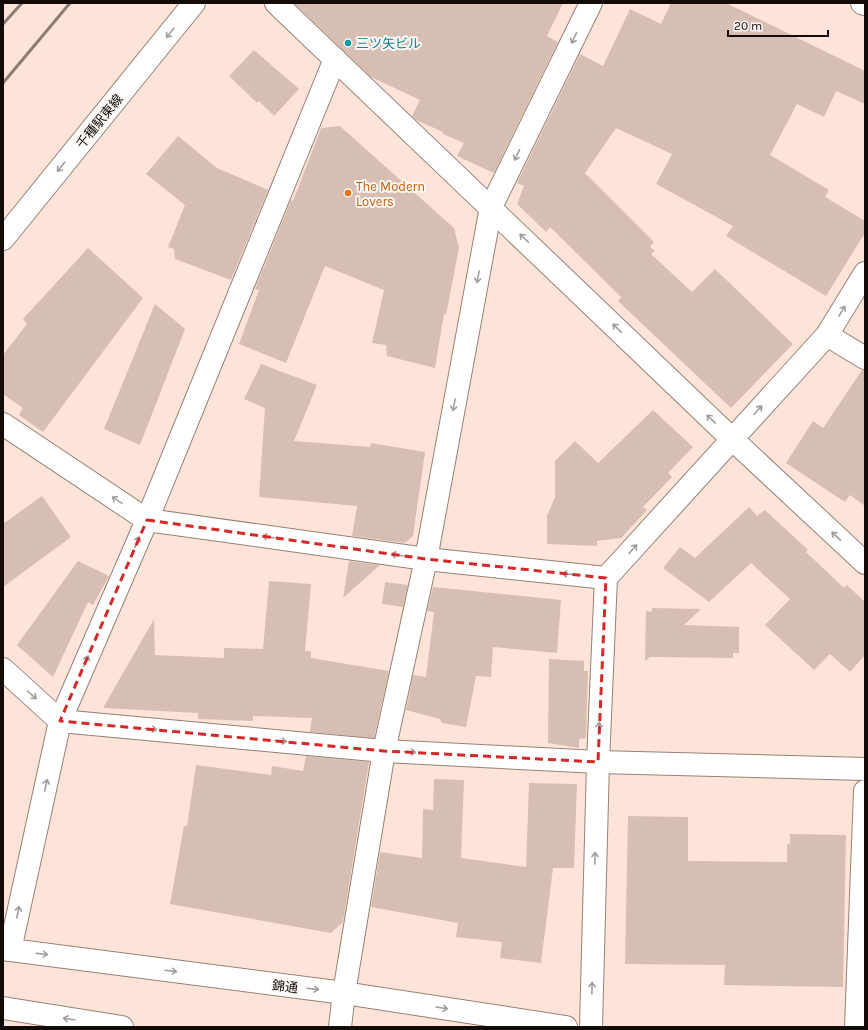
<svg xmlns="http://www.w3.org/2000/svg" width="868" height="1030" font-family="Karla,'Noto Sans JP',sans-serif">
<style>
.building{fill:#d7beb3}
.lines{fill:none;stroke-linecap:round;stroke-linejoin:round}
.minor-casing{stroke:#978076;stroke-width:24}
.minor{stroke:#fff;stroke-width:22}
.rail{stroke:#8e7c74;stroke-width:3}
.oneway{stroke:#a19d9c}
.marked{fill:none;stroke:#d62828;stroke-width:3;stroke-dasharray:8 5;stroke-linejoin:round}
.culture-dot{fill:#0f9aa8;stroke:#fbf6f4;stroke-width:1.5}
.food-dot{fill:#e8710a;stroke:#fbf6f4;stroke-width:1.5}
.labels{text-anchor:middle;stroke-width:4;stroke-linejoin:round;paint-order:stroke}
.culture-label{font-size:13px;fill:#0d838f;stroke:#fbf6f4;text-anchor:start}
.street-label{font-size:13px;fill:#130b07;stroke:#fbf6f4}
.food-label{font-size:13px;fill:#c56008;stroke:#fbf6f4;text-anchor:start}
</style>
<rect width="100%" height="100%" fill="#fee4d8"/>
<g class="building">
<path d="M294,3H563L547,36L558,42L494,173L457,156L464,143L443,134V132L416,120L412,116L420,100L371,77Z"/>
<path d="M671,3H726L865,71V104L836,91L824,117L797,104L770,155L829,190L825,197L865,221V233L826,296L726,236L733,226L656,184L672,154L616,128L585,173L654,242L650,247L655,251L651,254L692,292L715,269L793,344L731,408L618,301L621,297L550,227L546,232L517,204L524,186L517,183L580,54L603,66L630,9L661,24Z"/>
<path d="M254,50L299,89L274,116L259,101L257,103L229,76Z"/>
<path d="M340,126L454,228L459,248L446,315L444,314L435,368L387,356L386,345L372,343L384,290L325,266L286,363L239,344L259,290L255,289L291,200L293,201L321,128Z"/>
<path d="M178,136L217,168L268,190L231,280L175,259L174,249L168,247L185,205L146,174Z"/>
<path d="M88,248L143,298L43,432L19,415L23,408L3,394V355L27,324L23,319Z"/>
<path d="M155,304L185,329L140,445L104,429Z"/>
<path d="M261,364L317,385L294,441L370,447L371,443L425,452L413,536L405,543L352,536L357,506L259,497L265,408L244,399Z"/>
<path d="M862,370H865V506L850,495L845,502L786,463L813,421L823,428Z"/>
<path d="M653,410L693,447L668,473L672,477L643,507L647,510L621,538L597,541V546L547,544V516L555,497V461L575,441L598,463Z"/>
<path d="M42,496L71,537L3,587V524Z"/>
<path d="M749,507L757,516L765,510L808,550L806,552L844,588L847,585L865,602V655L850,672L830,654L814,670L765,625L790,599L751,563L709,602L663,568L680,547L695,558Z"/>
<path d="M78,561L109,576L93,605L88,602L53,677L17,645Z"/>
<path d="M349,561L380,565L343,598Z"/>
<path d="M269,581L311,584L305,651H311V658L389,671L374,738L310,732L312,718L253,716V721L198,719V713L103,708L154,619L155,655L224,658V648L263,649Z"/>
<path d="M385,582L408,585L403,607L382,604Z"/>
<path d="M433,587L561,600L557,653L493,647L491,677L476,676L466,727L442,723L440,719L406,710L413,675L426,677L434,612L427,611Z"/>
<path d="M652,608L701,609L684,625L739,627V653H733V658L650,657L645,661L646,611L652,612Z"/>
<path d="M549,659L584,661V671H588L586,738L579,739V748L548,743Z"/>
<path d="M306,756L369,762L343,922L331,933L170,904L184,826H187L196,765L271,775L272,766L303,771Z"/>
<path d="M434,779L464,780L461,858L526,867L529,783L577,784L574,868H553L541,963L500,958L502,942L456,937L458,923L371,907L380,852L422,858L423,809L433,810Z"/>
<path d="M628,816L688,817V861L787,862V844H790V834L846,835L843,987L724,985L725,965L625,964Z"/>
</g>
<g class="lines">
<defs>
<g id="minor">
<path d="M276,3L732,439L865,563"/>
<path d="M862,3L865,4"/>
<path d="M3,239L194,3"/>
<path d="M827,335L865,358"/>
<path d="M3,424L147,520L426,559L606,578"/>
<path d="M3,669L60,721L384,751L598,762L865,769"/>
<path d="M3,949L344,993L566,1027"/>
<path d="M10,950L60,721L147,520L335,59"/>
<path d="M3,1008L122,1027"/>
<path d="M340,1027L344,993L384,751L426,559L491,207L591,3"/>
<path d="M591,1027L598,762L606,578L827,335L865,273"/>
<path d="M856,1027L865,791"/>
</g>
</defs>
<use href="#minor" class="minor-casing"/>
<use href="#minor" class="minor"/>
<g class="rail">
<path d="M3,24L22,3"/>
<path d="M3,83L70,3"/>
</g>
</g>
<defs><path id="oneway-shaft" d="M-6 0H5M1.5-3L5.5 0L1.5 3" fill="none" stroke-width="1.6" stroke-linecap="round" stroke-linejoin="round"/></defs>
<g class="oneway">
<use href="#oneway-shaft" transform="translate(170 33) rotate(129)"/>
<use href="#oneway-shaft" transform="translate(574 38) rotate(116)"/>
<use href="#oneway-shaft" transform="translate(517 155) rotate(116)"/>
<use href="#oneway-shaft" transform="translate(61 167) rotate(129)"/>
<use href="#oneway-shaft" transform="translate(524 238) rotate(-136)"/>
<use href="#oneway-shaft" transform="translate(478 277) rotate(100)"/>
<use href="#oneway-shaft" transform="translate(842 311) rotate(-58)"/>
<use href="#oneway-shaft" transform="translate(617 328) rotate(-136)"/>
<use href="#oneway-shaft" transform="translate(454 405) rotate(100)"/>
<use href="#oneway-shaft" transform="translate(758 410) rotate(-48)"/>
<use href="#oneway-shaft" transform="translate(711 419) rotate(-136)"/>
<use href="#oneway-shaft" transform="translate(117 500) rotate(-146)"/>
<use href="#oneway-shaft" transform="translate(836 536) rotate(-137)"/>
<use href="#oneway-shaft" transform="translate(268 537) rotate(-172)"/>
<use href="#oneway-shaft" transform="translate(137 542) rotate(-67)"/>
<use href="#oneway-shaft" transform="translate(633 549) rotate(-48)"/>
<use href="#oneway-shaft" transform="translate(397 555) rotate(-172)"/>
<use href="#oneway-shaft" transform="translate(568 574) rotate(-174)"/>
<use href="#oneway-shaft" transform="translate(86 661) rotate(-67)"/>
<use href="#oneway-shaft" transform="translate(32 695) rotate(42)"/>
<use href="#oneway-shaft" transform="translate(599 728) rotate(-87)"/>
<use href="#oneway-shaft" transform="translate(151 729) rotate(5)"/>
<use href="#oneway-shaft" transform="translate(281 741) rotate(5)"/>
<use href="#oneway-shaft" transform="translate(410 752) rotate(3)"/>
<use href="#oneway-shaft" transform="translate(46 785) rotate(-78)"/>
<use href="#oneway-shaft" transform="translate(595 858) rotate(-89)"/>
<use href="#oneway-shaft" transform="translate(18 912) rotate(-78)"/>
<use href="#oneway-shaft" transform="translate(42 954) rotate(7)"/>
<use href="#oneway-shaft" transform="translate(171 971) rotate(7)"/>
<use href="#oneway-shaft" transform="translate(592 988) rotate(-89)"/>
<use href="#oneway-shaft" transform="translate(313 989) rotate(7)"/>
<use href="#oneway-shaft" transform="translate(442 1008) rotate(9)"/>
<use href="#oneway-shaft" transform="translate(69 1019) rotate(-171)"/>
</g>
<path class="marked" d="M147,520L426,559L606,578L598,762L384,751L60,721Z"/>
<circle class="culture-dot" cx="348" cy="43" r="4"/>
<circle class="food-dot" cx="348" cy="193" r="4"/>
<g class="labels">
<g class="culture-label">
<text x="356" y="48">三ツ矢ビル</text>
</g>
<g class="street-label">
<text transform="translate(99 121) rotate(-51)" y="5">千種駅東線</text>
<text transform="translate(285 986) rotate(7)" y="5">錦通</text>
</g>
<g class="food-label">
<text x="356" y="191">The Modern<tspan x="356" dy="15">Lovers</tspan></text>
</g>
</g>
<rect width="868" height="1030" fill="none" stroke="#130b07" stroke-width="8"/>
<path d="M728 30v6h100v-6" fill="none" stroke="#130b07" stroke-width="2"/>
<text x="734" y="30" font-size="12" fill="#130b07" stroke="#fbf6f4" stroke-width="3" paint-order="stroke">20 m</text>
</svg>
